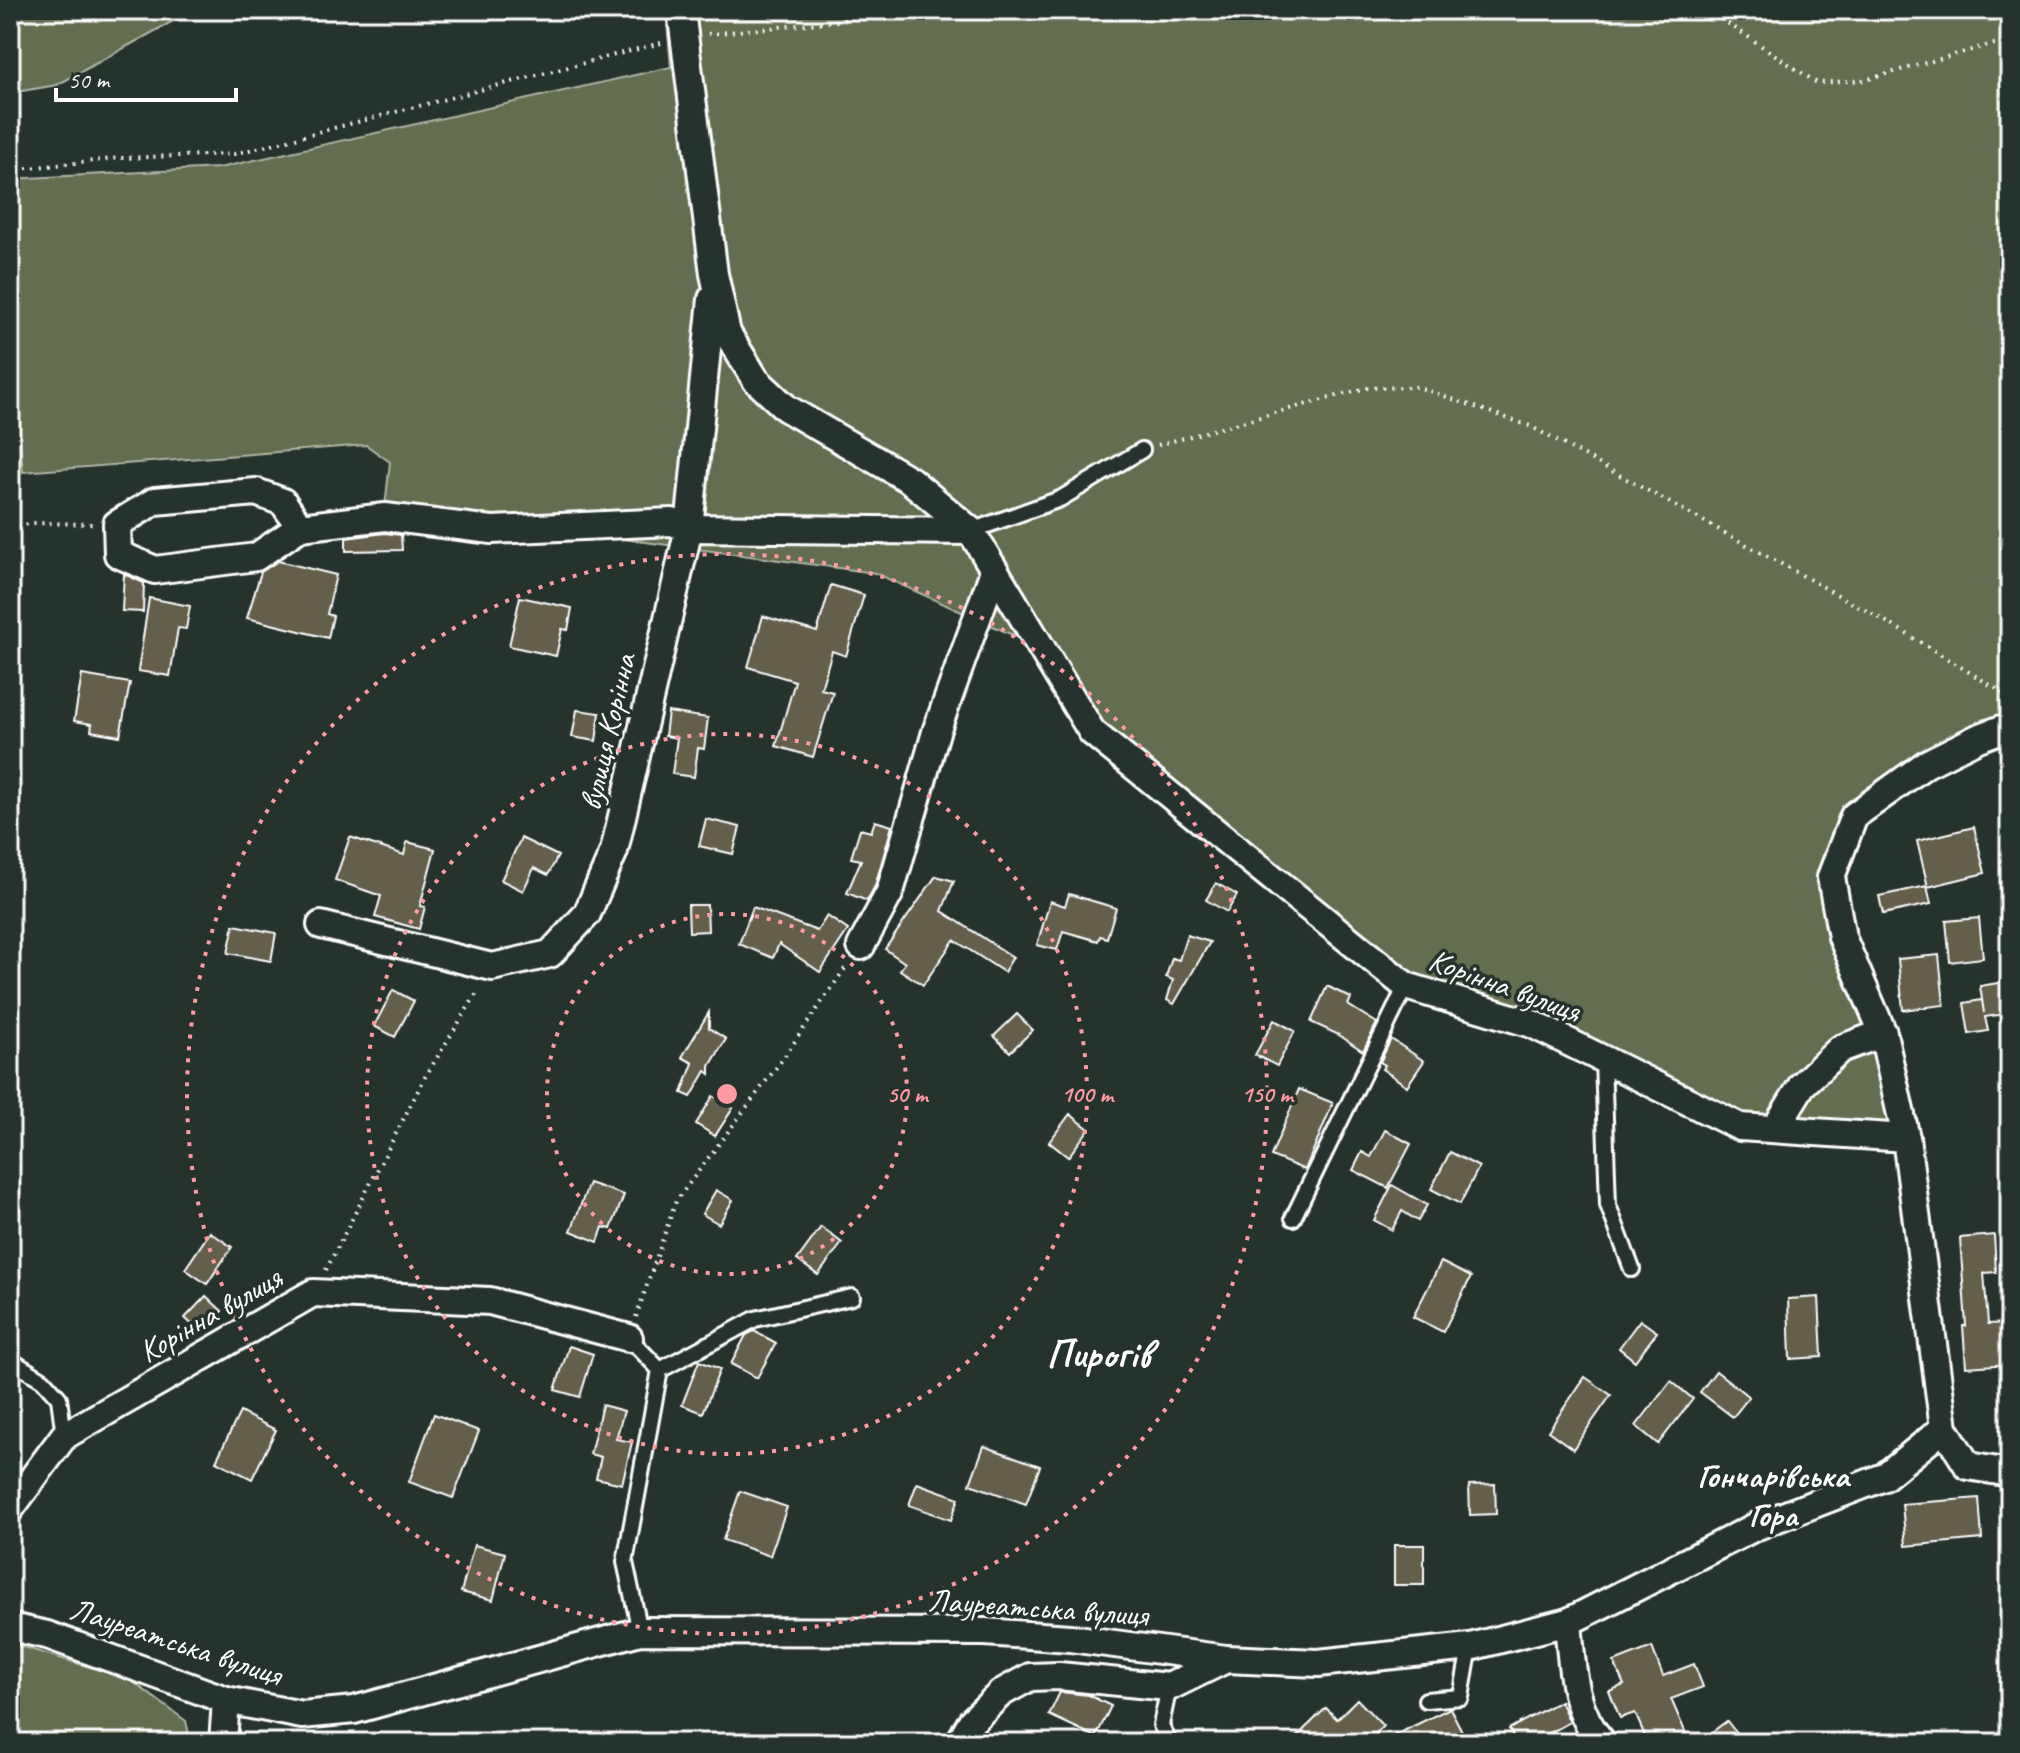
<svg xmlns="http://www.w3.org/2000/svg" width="2020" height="1753" font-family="Caveat,sans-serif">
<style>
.green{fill:#626e4f;stroke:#b0b6a7;stroke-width:2}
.building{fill:#635f4c;stroke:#fff;stroke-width:2}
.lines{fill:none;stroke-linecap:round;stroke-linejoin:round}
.lane-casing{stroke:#fff;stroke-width:20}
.street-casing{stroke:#fff;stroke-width:32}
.path{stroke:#fff;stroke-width:4;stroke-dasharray:2 6;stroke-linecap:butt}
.lane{stroke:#26332d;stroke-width:14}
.street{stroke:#26332d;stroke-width:26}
.ring{fill:none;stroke:#ff9aa2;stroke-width:4;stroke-dasharray:4 8}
.labels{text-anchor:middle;stroke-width:7;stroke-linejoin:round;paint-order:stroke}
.street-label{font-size:32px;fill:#fff;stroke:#26332d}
.neighbourhood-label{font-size:34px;font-weight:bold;fill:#fff;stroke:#26332d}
.district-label{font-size:40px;font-weight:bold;fill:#fff;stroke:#26332d}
.centre{fill:#ff9aa2;stroke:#26332d;stroke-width:4}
.ring-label{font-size:24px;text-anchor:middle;font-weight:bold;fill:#ff9aa2;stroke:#26332d;stroke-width:7;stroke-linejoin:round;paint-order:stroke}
</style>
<rect width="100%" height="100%" fill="#26332d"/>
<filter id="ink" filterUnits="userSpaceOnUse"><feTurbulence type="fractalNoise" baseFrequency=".0125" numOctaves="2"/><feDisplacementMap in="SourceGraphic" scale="16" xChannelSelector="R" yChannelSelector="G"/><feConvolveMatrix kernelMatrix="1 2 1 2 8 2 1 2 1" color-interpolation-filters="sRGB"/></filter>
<g filter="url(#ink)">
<g class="green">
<path d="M10,10H193L57,85L10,93Z"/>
<path d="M666,10H2010V726L1854,816L1831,877L1906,1138L1740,1127L1603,1060L1406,986L1092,732L975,540L1015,636L875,573L385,507L390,462L366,445L23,472L10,330V179L219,168L671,67Z"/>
<path d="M10,1643L129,1679L186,1721L191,1743H10Z"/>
</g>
<g class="building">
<path d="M385,533L401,535L402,550L346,551V538Z"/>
<path d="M278,561L336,575L327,614L333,616L328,638L247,618L261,572Z"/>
<path d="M124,574L144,583L143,612L122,611Z"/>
<path d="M831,585L864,595L846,656L832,651L821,689L833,692L813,757L776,746L795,681L748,667L763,616L817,632Z"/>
<path d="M520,597L572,608L568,630L562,629L556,656L509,646Z"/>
<path d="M149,598L190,606L186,629L178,628L170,676L138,671Z"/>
<path d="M82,675L130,683L120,736L91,731L92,724L74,721Z"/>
<path d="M577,710L600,713L596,741L572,737Z"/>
<path d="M668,712L708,718L704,749L698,748L694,777L672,774L677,738L665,736Z"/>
<path d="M706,819L740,827L733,854L699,846Z"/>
<path d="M875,821L892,826L875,886L867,901L847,893L861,860L851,858L860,829L871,832Z"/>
<path d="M1974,827L1985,873L1928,887L1917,841Z"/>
<path d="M350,837L404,855L407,842L435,849L420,906L425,907L419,929L375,917L381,896L335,880Z"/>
<path d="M521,838L558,856L548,875L534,868L523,891L501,880Z"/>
<path d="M936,876L954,881L942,911L1013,957L1004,972L954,940L923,985L900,970L905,963L885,949Z"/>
<path d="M1216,883L1237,895L1227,912L1206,900Z"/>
<path d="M1927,886L1931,904L1883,914L1879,896Z"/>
<path d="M1069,894L1116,908L1107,938L1100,936L1098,941L1063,931L1057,950L1037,945L1050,901L1065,906Z"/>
<path d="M688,905H707L708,931L689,932Z"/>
<path d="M753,907L817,931L827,916L848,930L820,972L779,944L773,958L739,944Z"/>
<path d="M1979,918L1983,958L1950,962L1946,921Z"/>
<path d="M234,925L276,933L271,961L228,953Z"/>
<path d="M1187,935L1210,942L1174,1004L1167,1000L1173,980L1166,977L1172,958L1179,960Z"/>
<path d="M1939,955L1944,1005L1903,1010L1898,959Z"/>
<path d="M2010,981V1013L1985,1017L1988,1031L1969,1034L1964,1003L1982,1000L1984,1013L1980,986Z"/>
<path d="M1327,986L1351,998L1348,1005L1377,1023L1363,1051L1339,1035L1311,1022Z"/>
<path d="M393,990L414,1001L395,1037L374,1026Z"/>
<path d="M709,1012V1028L726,1039L710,1066V1074L706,1071L691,1097L682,1093L693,1063L682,1057Z"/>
<path d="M1017,1014L1033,1030L1010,1052L994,1036Z"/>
<path d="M1274,1020L1295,1031L1277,1066L1255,1055Z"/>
<path d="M1391,1039L1424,1061L1407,1086L1382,1069L1385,1065L1380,1062Z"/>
<path d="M1299,1089L1333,1103L1305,1170L1271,1156Z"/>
<path d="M713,1096L733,1108L715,1136L696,1124Z"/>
<path d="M1070,1114L1089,1129L1068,1157L1049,1142Z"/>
<path d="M1385,1130L1411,1144L1388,1188L1353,1170L1362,1152L1371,1157Z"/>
<path d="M1450,1152L1479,1167L1460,1204L1431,1189Z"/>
<path d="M589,1183L624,1195L611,1229L603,1227L598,1242L571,1231Z"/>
<path d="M1392,1185L1427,1205L1418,1221L1402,1211L1392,1230L1374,1220Z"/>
<path d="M716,1190L733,1200L719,1224L702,1214Z"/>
<path d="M821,1227L842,1243L818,1275L797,1260Z"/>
<path d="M210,1232L232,1247L207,1284L185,1269Z"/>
<path d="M1994,1235L1996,1272L1984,1273L1988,1324L2010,1323V1364L1966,1367L1963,1326H1966L1960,1238Z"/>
<path d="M1441,1262L1471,1277L1443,1332L1413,1317Z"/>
<path d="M206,1296L222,1311L201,1333L185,1318Z"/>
<path d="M1819,1297L1822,1357L1790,1359L1788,1299Z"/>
<path d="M1640,1320L1657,1332L1635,1361L1619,1348Z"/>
<path d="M754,1331L776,1343L757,1378L731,1364L746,1335Z"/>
<path d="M569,1346L593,1354L580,1397L555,1390Z"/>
<path d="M699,1361L720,1369L703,1413L682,1405Z"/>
<path d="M1716,1371L1749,1397L1733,1417L1700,1392Z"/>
<path d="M1585,1377L1611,1395L1573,1449L1548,1431Z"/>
<path d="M1671,1381L1693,1399L1658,1444L1636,1426Z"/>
<path d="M602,1405L624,1411L616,1439L632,1442L622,1484L596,1478L601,1457L590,1454Z"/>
<path d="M240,1412L276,1430L252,1479L216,1461Z"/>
<path d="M434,1414L479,1431L453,1498L409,1482Z"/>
<path d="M984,1446L1040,1466L1026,1504L970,1484Z"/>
<path d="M917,1483L959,1498L951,1520L909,1505Z"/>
<path d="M1495,1484L1496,1514L1470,1515L1469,1485Z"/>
<path d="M740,1491L787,1507L770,1556L723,1540Z"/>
<path d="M1979,1498L1982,1539L1906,1546L1902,1504Z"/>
<path d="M474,1545L505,1553L493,1600L461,1592Z"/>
<rect x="1394" y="1545" width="30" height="40"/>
<path d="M1652,1647L1663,1676L1694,1664L1703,1687L1671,1699L1690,1743H1648L1635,1713L1620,1718L1609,1691L1624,1685L1614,1662Z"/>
<path d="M1060,1692L1089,1695L1111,1706L1096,1737L1049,1715Z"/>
<path d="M1357,1699L1383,1726L1367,1743H1290L1326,1708L1337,1719Z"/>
<path d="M1560,1701L1570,1722L1532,1743H1517L1509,1729Z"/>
<path d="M1450,1708L1465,1737L1452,1743H1379Z"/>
<path d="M1727,1721L1744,1743H1697Z"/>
</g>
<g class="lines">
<defs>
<g id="lane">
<path d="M971,531L1060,499L1142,450"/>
<path d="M1603,1060L1608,1205L1632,1269"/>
<path d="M1293,1218L1406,986"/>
<path d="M629,1338L660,1370L625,1562L640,1631"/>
<path d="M10,1360L43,1380L59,1398L64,1436"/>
<path d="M660,1370L755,1319L852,1297"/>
<path d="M1426,1700L1461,1697L1470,1647"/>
<path d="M1169,1743L1161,1725L1169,1687"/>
</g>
<g id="street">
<path d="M681,10L714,274L727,333L756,380L786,408L910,480L971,531L1092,732L1406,986L1532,1024L1740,1127L1906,1138L1944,1428L1968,1466L2010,1473"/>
<path d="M300,527L256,557L155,570L118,554L117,524L155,501L256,492L283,502L300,527L385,517L492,530L672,522L689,528L971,531"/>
<path d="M321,925L492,967L550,954L587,914L614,851L689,528L712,299"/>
<path d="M861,946L890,892L936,732L994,571"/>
<path d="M1775,1129L1802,1085L1840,1049L1883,1033"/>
<path d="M1906,1138L1883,1033L1842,937L1831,877L1854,816L1926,764L1978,738L2010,726"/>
<path d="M10,1509L64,1436L313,1293L490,1301L629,1338"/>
<path d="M1568,1622C1572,1664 1572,1711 1603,1743"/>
<path d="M10,1627L47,1635L226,1700L302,1715L354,1710L640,1631L985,1632L1070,1638L1226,1659L1318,1663L1470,1647L1568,1622L1757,1526L1884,1477L1944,1428"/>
<path d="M223,1743L226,1700"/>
<path d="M959,1743L972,1721L1001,1693L1030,1677L1059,1676L1169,1687L1226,1659"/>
</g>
</defs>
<use href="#lane" class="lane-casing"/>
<use href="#street" class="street-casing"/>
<g class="path">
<path d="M1708,10L1817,83L1865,80L1989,45L2010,41"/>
<path d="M708,34L848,20L875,10"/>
<path d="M10,170L121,158L234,154L661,43"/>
<path d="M1158,445L1366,388L1418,387L1530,426L1887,622L2010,697"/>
<path d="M10,528L33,523L95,524"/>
<path d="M326,1270L425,1077L479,990"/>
<path d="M636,1317L676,1201L782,1060L848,964"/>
</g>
<use href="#lane" class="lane"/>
<use href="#street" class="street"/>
</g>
</g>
<g class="ring">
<circle cx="727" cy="1094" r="180"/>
<circle cx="727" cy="1094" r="360"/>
<circle cx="727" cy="1094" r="540"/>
</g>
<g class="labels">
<g class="street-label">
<text transform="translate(607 732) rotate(-77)" y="11">вулиця Корінна</text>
<text transform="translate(1505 985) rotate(20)" y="11">Корінна вулиця</text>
<text transform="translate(210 1314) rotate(-30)" y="11">Корінна вулиця</text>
<text transform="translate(1038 1607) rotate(4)" y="11">Лауреатська вулиця</text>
<text transform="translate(176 1641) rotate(18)" y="11">Лауреатська вулиця</text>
</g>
<g class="neighbourhood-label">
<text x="1773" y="1487">Гончарівська<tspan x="1773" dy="39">Гора</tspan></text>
</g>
<g class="district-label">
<text x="1099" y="1367">Пирогів</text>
</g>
</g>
<circle cx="727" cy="1094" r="12" class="centre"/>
<g class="ring-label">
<text x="907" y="1102">50 m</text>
<text x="1087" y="1102">100 m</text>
<text x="1267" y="1102">150 m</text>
</g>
<rect width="2020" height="1753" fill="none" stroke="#26332d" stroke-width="40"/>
<rect x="20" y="20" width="1980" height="1713" fill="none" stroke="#fff" stroke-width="3" filter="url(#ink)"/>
<path d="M56 88v12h180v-12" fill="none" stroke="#ffffff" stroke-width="4"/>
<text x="68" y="88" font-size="24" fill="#ffffff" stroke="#26332d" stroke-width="6" paint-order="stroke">50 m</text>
</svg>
